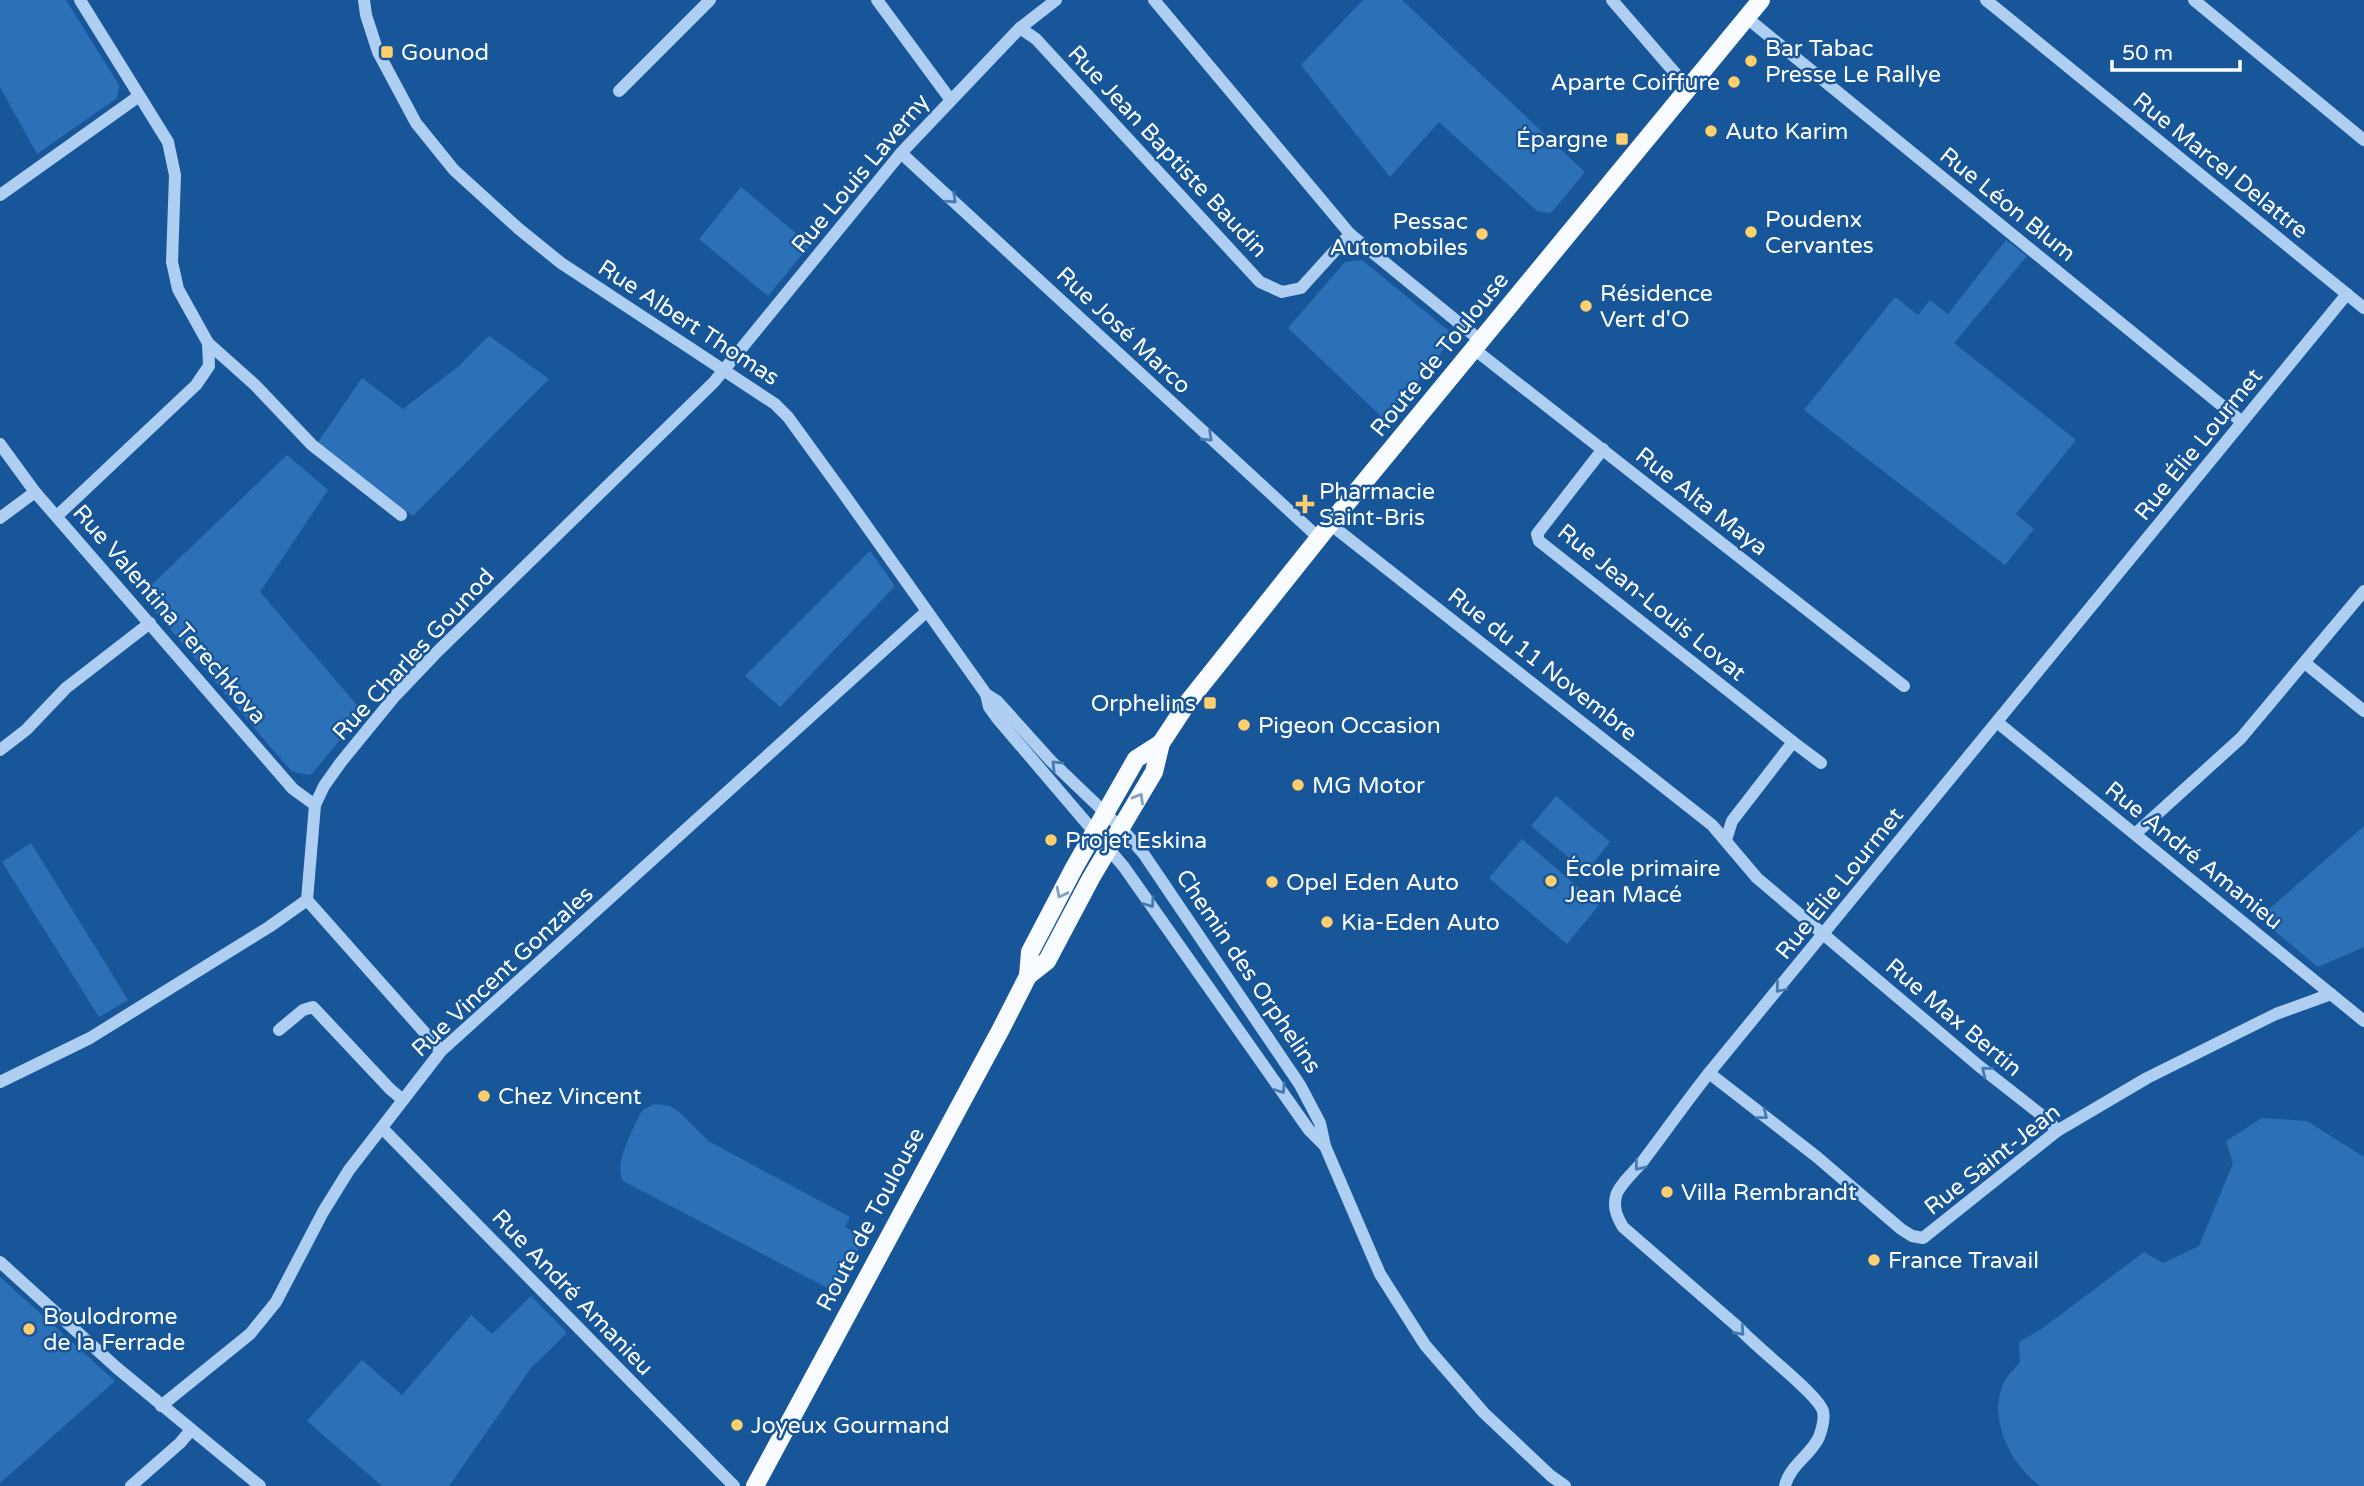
<svg xmlns="http://www.w3.org/2000/svg" width="2364" height="1486" font-family="'Varela Round',sans-serif">
<style>
.green{fill:#2c71b7}
.lines{fill:none;stroke-linecap:round;stroke-linejoin:round}
.minor{stroke:#aecff1;stroke-width:12}
.major{stroke:#f8fbff;stroke-width:18}
.oneway{stroke:#457ab4}
.oneway2{stroke:#7da0c7}
.poi-dot{fill:#ffcf6e;stroke:#18569a;stroke-width:2.5}
.labels{text-anchor:middle;stroke-width:5;stroke-linejoin:round;paint-order:stroke}
.poi-label{font-size:23px;fill:#fff;stroke:#18569a;text-anchor:start}
.street-label{font-size:23px;fill:#fff;stroke:#18569a}
</style>
<rect width="100%" height="100%" fill="#18569a"/>
<g class="green">
<path d="M0,0H66L119,85L117,98L37,154L0,87Z"/>
<path d="M1363,0H1402L1585,172L1551,213L1537,211L1439,122L1390,177L1301,65Z"/>
<path d="M741,187L810,245L768,296L699,239Z"/>
<path d="M2006,240L2027,256L1954,343L2076,440L2016,514L2034,529L2005,565L1804,410L1895,297L1918,315L1930,300L1948,314Z"/>
<path d="M1362,260L1455,336L1385,420L1288,328L1345,262Z"/>
<path d="M489,336L549,379L413,516L345,466L318,442L362,378L403,409L460,365Z"/>
<path d="M287,455L328,490L260,592L363,712L311,775L293,772L280,758L141,595Z"/>
<path d="M870,551L895,586L780,707L745,676Z"/>
<path d="M1556,796L1610,842L1586,872L1531,826Z"/>
<path d="M2364,826V947L2318,967L2259,918Z"/>
<path d="M1522,839L1599,905L1567,944L1489,878Z"/>
<path d="M31,843L128,1000L99,1017L2,862Z"/>
<path d="M654,1104L670,1106L678,1111L708,1141L850,1217L845,1227L864,1238L835,1292L623,1181C614,1161 632,1133 640,1114L643,1110Z"/>
<path d="M2262,1118L2307,1121L2364,1157V1486H2040C2011,1464 1988,1421 2003,1384C2006,1376 2015,1369 2020,1362L2019,1342L2040,1330L2144,1252L2163,1263L2199,1246L2233,1163L2226,1141Z"/>
<path d="M0,1277L115,1381L0,1483Z"/>
<path d="M531,1296L567,1333L531,1368L449,1486H382L307,1421L362,1360L402,1395L471,1315L492,1334Z"/>
</g>
<g class="lines">
<g class="minor">
<path d="M364,0L366,15L378,52L416,123L454,170L519,229L561,263L775,404L788,417L841,490L986,694L997,701L1051,761L1122,829L1143,853L1300,1085L1320,1123L1325,1146L1380,1274L1425,1345L1484,1413L1551,1476L1565,1486"/>
<path d="M877,0L950,99"/>
<path d="M1154,0L1350,234L1481,341"/>
<path d="M1612,0L1688,88"/>
<path d="M1986,0L2364,308"/>
<path d="M2194,0L2364,140"/>
<path d="M1747,18L2242,422"/>
<path d="M1020,28L1036,39L1260,282L1282,292L1301,288L1350,234"/>
<path d="M619,91L710,0"/>
<path d="M901,153L1319,538"/>
<path d="M0,195L139,96"/>
<path d="M208,343L255,385L312,445L401,515"/>
<path d="M1474,349L1904,686"/>
<path d="M0,444L35,492L293,789L315,805"/>
<path d="M1603,449L1537,534L1539,541L1793,742L1732,821L1726,840"/>
<path d="M57,516L196,385L209,366L208,343L178,289L172,262L175,175L168,142L80,0"/>
<path d="M0,518L35,492"/>
<path d="M1330,524L1712,825L1757,878L1979,1066L2049,1121L2057,1131"/>
<path d="M2305,663L2364,711"/>
<path d="M986,694L989,707L997,718L1124,867L1309,1130L1325,1146"/>
<path d="M1997,722L2364,1021"/>
<path d="M1793,742L1821,763"/>
<path d="M0,750L26,730L66,688L150,623"/>
<path d="M2135,834L2241,738L2364,591"/>
<path d="M307,900L441,1051"/>
<path d="M279,1030L303,1010L313,1007L390,1089L403,1100"/>
<path d="M1709,1073L1817,1157L1901,1229L1912,1236L1923,1238L2057,1131L2147,1078L2276,1014L2331,994"/>
<path d="M0,1082L90,1038L269,927L307,900L315,805L324,786L341,762L395,696L435,654L714,382L901,153L1020,28L1056,0"/>
<path d="M382,1128L734,1486"/>
<path d="M0,1262L117,1368L260,1486"/>
<path d="M161,1406L250,1334L276,1302L323,1212L349,1170L441,1051L926,612"/>
<path d="M131,1486L180,1443L191,1430"/>
<path d="M1785,1486C1789,1466 1811,1455 1819,1437C1822,1429 1825,1420 1823,1411C1817,1393 1755,1347 1738,1327L1623,1227C1617,1217 1613,1208 1616,1196C1618,1186 1636,1170 1643,1161C1665,1132 1686,1102 1709,1073L2347,294"/>
</g>
<g class="major">
<path d="M1028,976L1047,961L1091,878L1154,772L1161,743L1188,702L1342,509L1761,0"/>
<path d="M755,1486L1001,1029L1028,976L1030,952L1074,868L1136,759L1161,743"/>
</g>
</g>
<defs><path id="oneway-chevron" d="M-2-3.5L2.5 0L-2 3.5" fill="none" stroke-width="1.6" stroke-linecap="round" stroke-linejoin="round" transform="scale(1.75)"/></defs>
<g class="oneway">
<use href="#oneway-chevron" transform="translate(952 199) rotate(43)"/>
<use href="#oneway-chevron" transform="translate(1208 437) rotate(43)"/>
<use href="#oneway-chevron" transform="translate(1056 765) rotate(-135)"/>
<use href="#oneway-chevron" transform="translate(1150 903) rotate(55)"/>
<use href="#oneway-chevron" transform="translate(1780 988) rotate(130)"/>
<use href="#oneway-chevron" transform="translate(1986 1071) rotate(-141)"/>
<use href="#oneway-chevron" transform="translate(1281 1089) rotate(56)"/>
<use href="#oneway-chevron" transform="translate(1763 1115) rotate(38)"/>
<use href="#oneway-chevron" transform="translate(1639 1166) rotate(128)"/>
<use href="#oneway-chevron" transform="translate(1740 1331) rotate(48)"/>
</g>
<g class="oneway2">
<use href="#oneway-chevron" transform="translate(1139 798) rotate(-60)"/>
<use href="#oneway-chevron" transform="translate(1061 893) rotate(117)"/>
</g>
<g class="poi-dot">
<rect x="380" y="45" width="14" height="14" rx="3.5"/>
<circle cx="1751" cy="61" r="7"/>
<circle cx="1734" cy="82" r="7"/>
<circle cx="1711" cy="131" r="7"/>
<rect x="1615" y="132" width="14" height="14" rx="3.5"/>
<circle cx="1751" cy="232" r="7"/>
<circle cx="1482" cy="234" r="7"/>
<circle cx="1586" cy="306" r="7"/>
<path d="M1301.5 493.5h7v7h7v7h-7v7h-7v-7h-7v-7h7z"/>
<rect x="1203" y="696" width="14" height="14" rx="3.5"/>
<circle cx="1244" cy="725" r="7"/>
<circle cx="1298" cy="785" r="7"/>
<circle cx="1051" cy="840" r="7"/>
<circle cx="1551" cy="881" r="7"/>
<circle cx="1272" cy="882" r="7"/>
<circle cx="1327" cy="922" r="7"/>
<circle cx="484" cy="1096" r="7"/>
<circle cx="1667" cy="1192" r="7"/>
<circle cx="1874" cy="1260" r="7"/>
<circle cx="29" cy="1329" r="7"/>
<circle cx="737" cy="1425" r="7"/>
</g>
<g class="labels">
<g class="poi-label">
<text x="1765" y="56">Bar Tabac<tspan x="1765" dy="26">Presse Le Rallye</tspan></text>
<text x="401" y="60">Gounod</text>
<text x="1720" y="90" text-anchor="end">Aparte Coiffure</text>
<text x="1725" y="139">Auto Karim</text>
<text x="1608" y="147" text-anchor="end">Épargne</text>
<text x="1765" y="227">Poudenx<tspan x="1765" dy="26">Cervantes</tspan></text>
<text x="1468" y="229" text-anchor="end">Pessac<tspan x="1468" dy="26">Automobiles</tspan></text>
<text x="1600" y="301">Résidence<tspan x="1600" dy="26">Vert d'O</tspan></text>
<text x="1319" y="499">Pharmacie<tspan x="1319" dy="26">Saint-Bris</tspan></text>
<text x="1196" y="711" text-anchor="end">Orphelins</text>
<text x="1258" y="733">Pigeon Occasion</text>
<text x="1312" y="793">MG Motor</text>
<text x="1065" y="848">Projet Eskina</text>
<text x="1565" y="876">École primaire<tspan x="1565" dy="26">Jean Macé</tspan></text>
<text x="1286" y="890">Opel Eden Auto</text>
<text x="1341" y="930">Kia-Eden Auto</text>
<text x="498" y="1104">Chez Vincent</text>
<text x="1681" y="1200">Villa Rembrandt</text>
<text x="1888" y="1268">France Travail</text>
<text x="43" y="1324">Boulodrome<tspan x="43" dy="26">de la Ferrade</tspan></text>
<text x="751" y="1433">Joyeux Gourmand</text>
</g>
<g class="street-label">
<text transform="translate(1168 151) rotate(47)" y="8">Rue Jean Baptiste Baudin</text>
<text transform="translate(2221 165) rotate(39)" y="8">Rue Marcel Delattre</text>
<text transform="translate(860 173) rotate(-50)" y="8">Rue Louis Laverny</text>
<text transform="translate(2008 204) rotate(39)" y="8">Rue Léon Blum</text>
<text transform="translate(689 322) rotate(33)" y="8">Rue Albert Thomas</text>
<text transform="translate(1124 330) rotate(43)" y="8">Rue José Marco</text>
<text transform="translate(1439 354) rotate(-51)" y="8">Route de Toulouse</text>
<text transform="translate(2198 444) rotate(-51)" y="8">Rue Élie Lourmet</text>
<text transform="translate(1702 501) rotate(38)" y="8">Rue Alta Maya</text>
<text transform="translate(1652 602) rotate(39)" y="8">Rue Jean-Louis Lovat</text>
<text transform="translate(170 614) rotate(49)" y="8">Rue Valentina Terechkova</text>
<text transform="translate(413 654) rotate(-47)" y="8">Rue Charles Gounod</text>
<text transform="translate(1543 664) rotate(38)" y="8">Rue du 11 Novembre</text>
<text transform="translate(2194 855) rotate(39)" y="8">Rue André Amanieu</text>
<text transform="translate(1839 883) rotate(-51)" y="8">Rue Élie Lourmet</text>
<text transform="translate(502 971) rotate(-43)" y="8">Rue Vincent Gonzales</text>
<text transform="translate(1249 971) rotate(56)" y="8">Chemin des Orphelins</text>
<text transform="translate(1954 1017) rotate(40)" y="8">Rue Max Bertin</text>
<text transform="translate(1992 1159) rotate(-38)" y="8">Rue Saint-Jean</text>
<text transform="translate(870 1219) rotate(-62)" y="8">Route de Toulouse</text>
<text transform="translate(573 1292) rotate(46)" y="8">Rue André Amanieu</text>
</g>
</g>
<path d="M2112 60v10h128v-10" fill="none" stroke="#ffffff" stroke-width="3.5"/>
<text x="2122" y="60" font-size="21" fill="#ffffff" stroke="#18569a" stroke-width="5" paint-order="stroke">50 m</text>
</svg>
